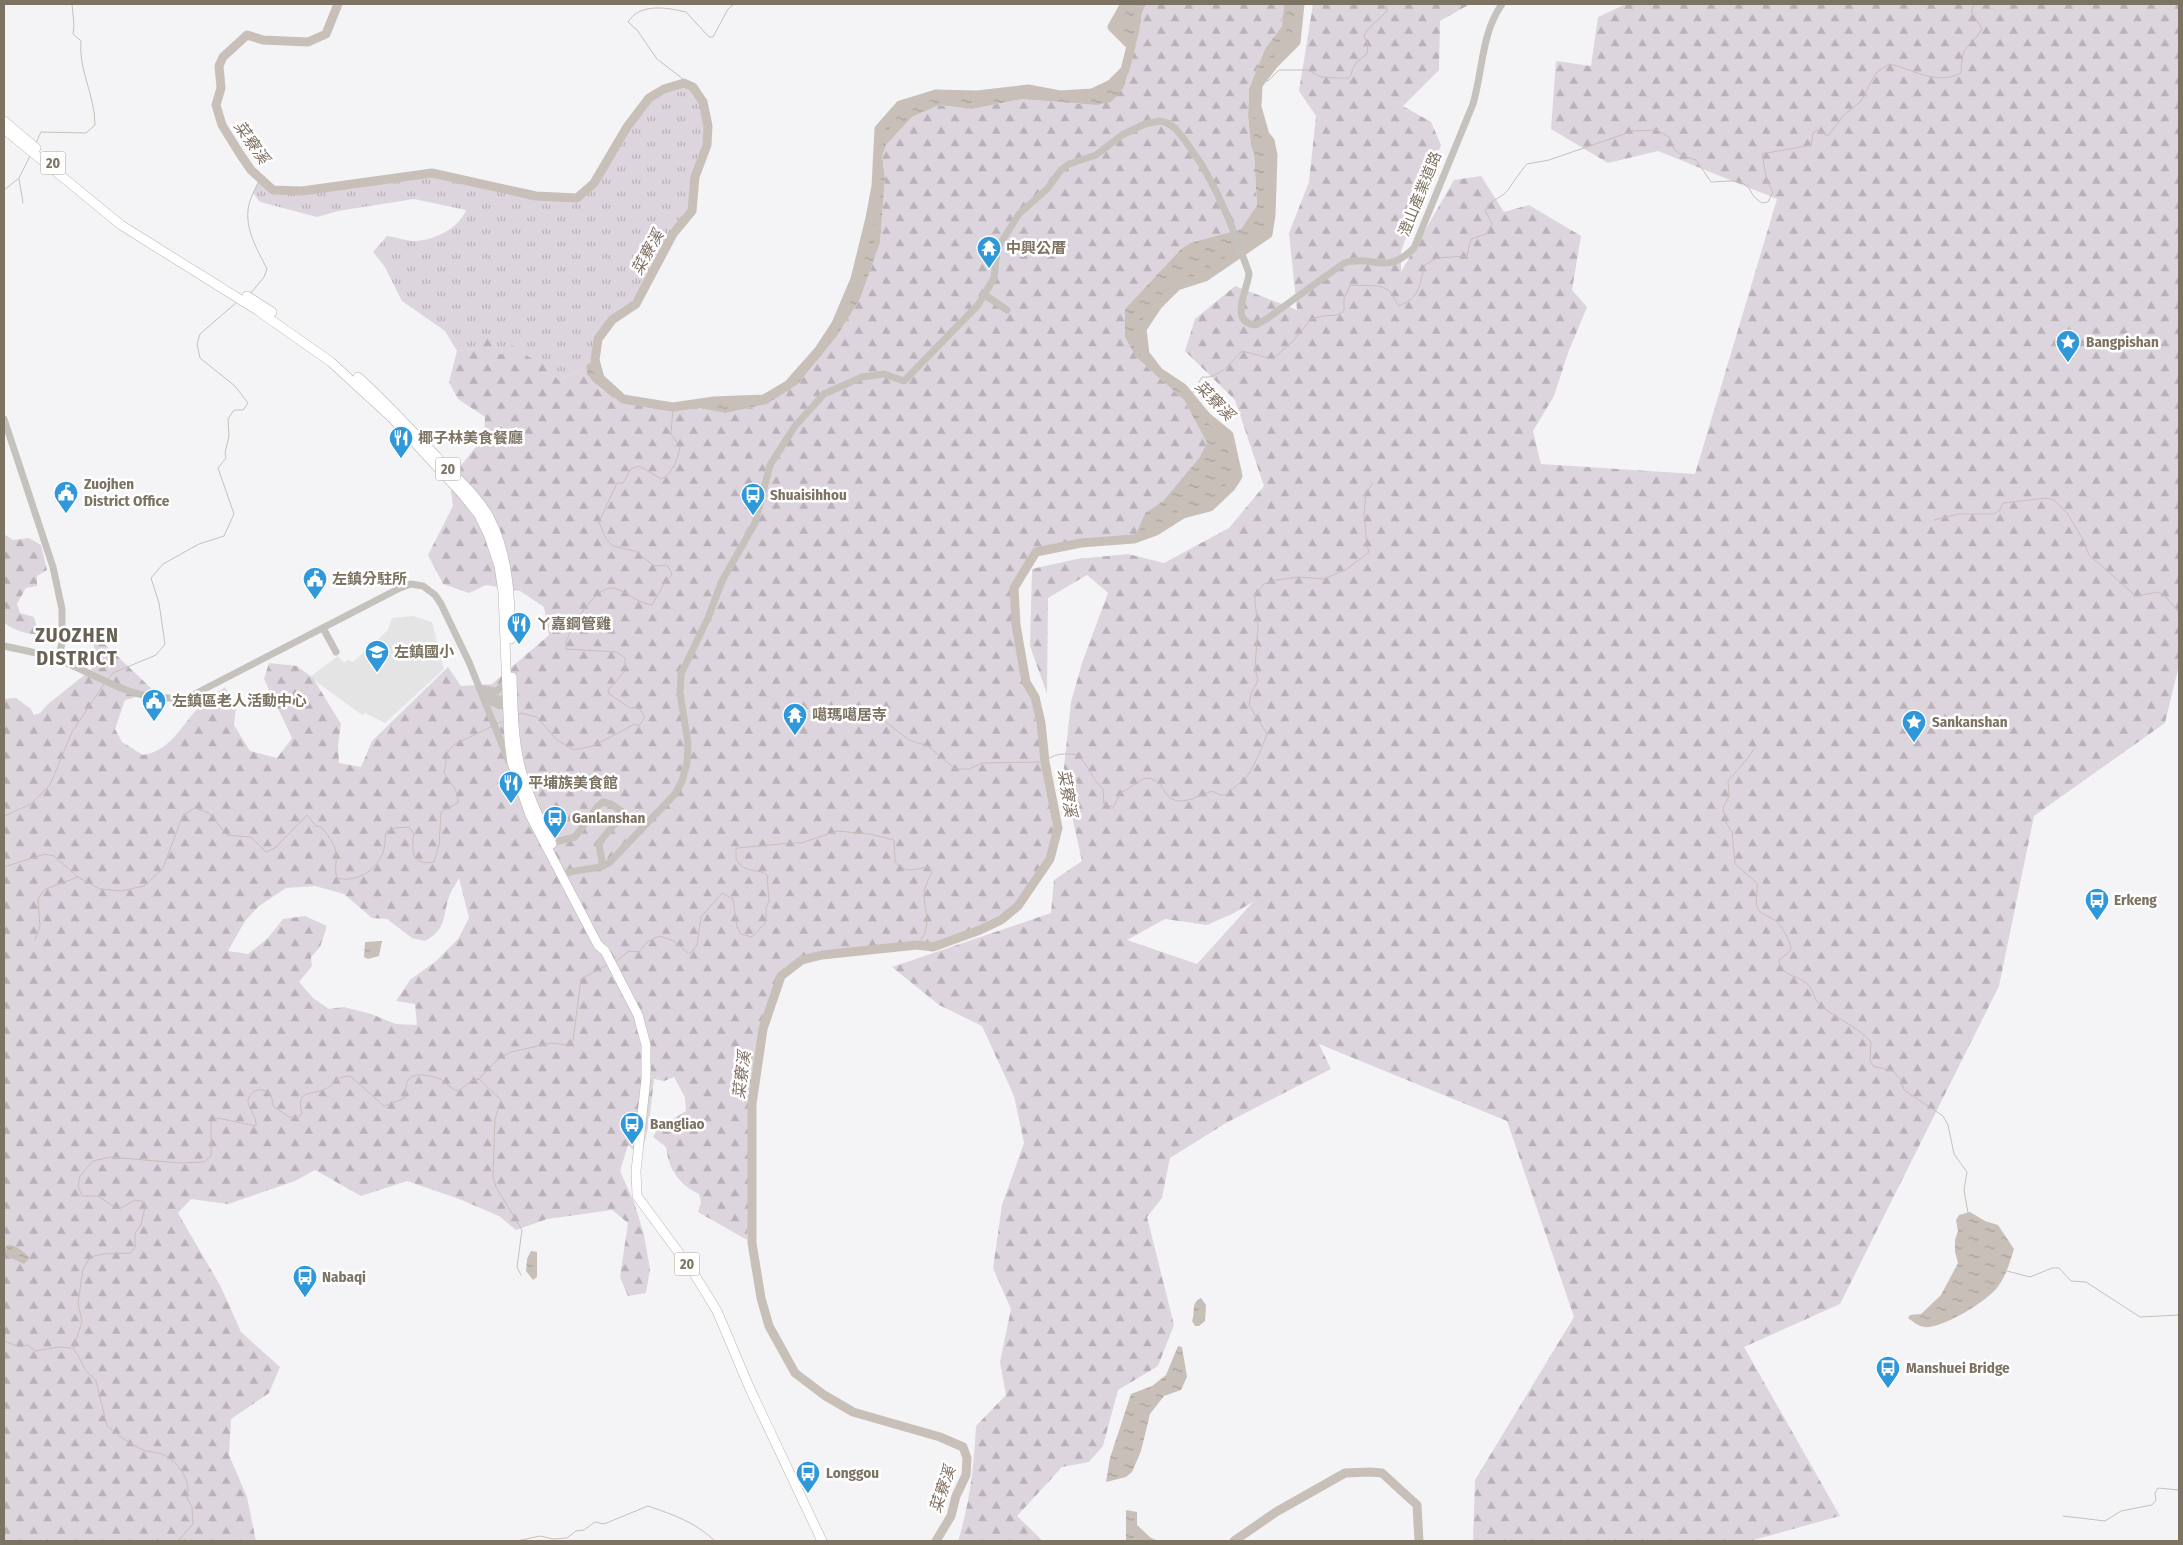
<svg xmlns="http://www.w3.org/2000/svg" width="2183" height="1545" font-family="'Fira Sans Condensed','Noto Sans TC',sans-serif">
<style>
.built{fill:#e5e4e4}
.grass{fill:url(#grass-tufts)}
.forest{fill:url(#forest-firs);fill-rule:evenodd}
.water{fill:url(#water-ripples)}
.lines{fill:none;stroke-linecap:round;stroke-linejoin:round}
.stream{stroke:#c8bfb9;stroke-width:1}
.river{stroke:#c8bfb9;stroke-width:9}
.major-casing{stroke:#b8b5af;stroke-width:10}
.minor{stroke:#c5c2bd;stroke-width:7}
.major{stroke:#fff;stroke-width:9}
.labels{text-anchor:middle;stroke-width:5;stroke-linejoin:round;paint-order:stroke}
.shield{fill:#fff;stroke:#a49d92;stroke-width:1}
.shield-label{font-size:14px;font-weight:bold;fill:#7d7363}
.street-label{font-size:15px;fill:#7d7363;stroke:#fff}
.poi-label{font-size:15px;font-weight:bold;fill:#7d7363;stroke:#fff;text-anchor:start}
.water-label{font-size:16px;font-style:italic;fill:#7f6f63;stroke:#fff}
.district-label{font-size:20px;font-weight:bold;letter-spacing:1px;fill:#696154;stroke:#fff}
</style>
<defs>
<pattern id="grass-tufts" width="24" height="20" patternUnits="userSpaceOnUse" patternTransform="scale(1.25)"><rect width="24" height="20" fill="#dcd5dd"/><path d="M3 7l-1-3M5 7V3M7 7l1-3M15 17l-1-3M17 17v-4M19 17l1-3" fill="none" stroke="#b8b1b7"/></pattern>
<pattern id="forest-firs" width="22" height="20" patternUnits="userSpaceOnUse" patternTransform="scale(1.25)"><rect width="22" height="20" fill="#dcd5dd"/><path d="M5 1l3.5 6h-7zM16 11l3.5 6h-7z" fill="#b8b1b7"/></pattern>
<pattern id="water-ripples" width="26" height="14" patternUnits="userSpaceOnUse" patternTransform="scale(1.25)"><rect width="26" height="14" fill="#c8bfb9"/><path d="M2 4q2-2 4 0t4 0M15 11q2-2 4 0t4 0" fill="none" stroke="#a8a09a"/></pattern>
</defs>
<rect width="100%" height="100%" fill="#f4f4f7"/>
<path class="built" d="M413,616L432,622L444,669L385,723L365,713L362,715L310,677L338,656L344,663L347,660L353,662L388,630L392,618Z"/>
<path class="grass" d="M684,83L693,87L703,102L708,126L707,145L695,177L692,211L673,234L636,304L612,320L598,339L595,360L586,365L579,371L558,380C539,354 530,359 501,356L493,340L473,349L457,351L445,331L402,301L385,267L373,252L387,236C396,237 406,241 414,241C435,240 458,229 466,210L414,199L338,211L317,217L260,202L253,193L259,179L273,190L302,191L432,173L536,196L577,198L595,183L627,127L649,98L664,89Z"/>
<g class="forest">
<path d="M1146,4H1284L1282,26L1265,49L1249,89L1248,116L1251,146L1254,154L1257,205L1241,229L1190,243L1181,249L1125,309L1136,357L1184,400L1207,443L1199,458L1163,501L1145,513L1134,539L1081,543L1036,552L1014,588L1016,625L1058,828L1050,859L1018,906L1001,920L980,930L933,947L917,945L822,955L802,960L781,976L763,1029L752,1104L748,1161L751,1196L747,1240L698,1212L701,1202L699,1194C678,1184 669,1169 666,1147L653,1137L658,1128L686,1111L685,1097L674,1077L664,1081L654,1079L649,1123L641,1157L628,1145L620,1171L634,1202L644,1235L650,1269L646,1293L628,1296L620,1277L628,1223L612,1210L547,1219L516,1230L499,1216L459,1199L407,1181L361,1196L315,1170L295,1181L228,1204L191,1199L178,1213L221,1287L241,1332L280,1367L269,1393L231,1419L229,1455L247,1497L256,1541H4V699L16,698L31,709L34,715L40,713L48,704L92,669L95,652L91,631L155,692L125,700L115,729L122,742L143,755C171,751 182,724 200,706C207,699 217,693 225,687L236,708L234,725L250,751L277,758L292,738L264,679L269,663L297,666L313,678L341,724L338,745L339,763L361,767L372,741L448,667L461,686L492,684L549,635L544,607L520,591L486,585L469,593L443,584L428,555L453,506L451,491L462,464L484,437L485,417L458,399L449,382L457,351L473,349L487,335L493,340L501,355L512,345L532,359L539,360L548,366L558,380L579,371L586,365L587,374L593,382L602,390L630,404L643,403L678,409L693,407L725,413L767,404L798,384L837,336L860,299L880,243L885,178L882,157L886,145L912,117L938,105L972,109L1022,99L1096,105L1124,87L1139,33L1142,13ZM459,878L469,918L458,939L436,961L410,980L396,1001L415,1004L417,1025L396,1024L371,1014L344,1007L329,1009L313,998L299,982L312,966L311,957L320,947L327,926L305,916L283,919L267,939L248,954L228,951L245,921L259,906L286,888L315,886L344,894L372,918L387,919L412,938L425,941C450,927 441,914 451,892C453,887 457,883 459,878Z"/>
<path d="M1313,4H1470L1440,21L1439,70L1403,106L1431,122L1441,145L1401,251V272L1454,180L1481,176L1504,212L1529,205L1581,236L1572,290L1587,307L1568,353L1554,396L1533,431L1541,464L1695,474L1777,199L1658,151L1608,163L1551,129L1556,61L1591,66L1598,17L1626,4L1675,5L1677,4H2179V665L2165,723L2034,816L1999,986L1840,1304L1744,1347L1840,1516L1750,1541H1473L1475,1480L1574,1317L1507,1121L1319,1044L1331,1069L1226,1123L1170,1158L1162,1198L1147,1217L1174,1325L1158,1366L1118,1390L1103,1446L1089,1462L1062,1467L1017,1516L1043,1541H958C970,1503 974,1465 976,1426L1006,1395L1000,1362L1011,1309L993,1268L1002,1205L1024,1143L1014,1096L982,1026L939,1005L892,967L1051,913L1054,880L1082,861L1063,776L1071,702L1082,663L1108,593L1087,575L1048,598L1047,694L1030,646L1032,569L1077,559L1128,554L1164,563L1229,528L1264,486L1235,400L1185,351L1195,319L1235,286L1297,310L1289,233L1309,182L1316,116L1299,91ZM1253,902L1197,964L1127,940L1165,919L1207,925L1234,913Z"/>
<path d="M4,534L13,540L29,538L41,545L47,570L37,576V586L26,588L17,604L20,613L34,617L39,634C27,635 14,630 4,623Z"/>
</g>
<g class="water">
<path d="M1125,4H1146L1142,13L1139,33L1124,87L1111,102L1096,105L1022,99L972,109L939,105L912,117L886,145L882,157L885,178L880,243L860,299L837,336L798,384L767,404L725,413L693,407L678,409L643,404H630L612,397L593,382L587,374L586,365L595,360L600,378L623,399L673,407L714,401L764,399L788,385L819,350L836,324L855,279L870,218L876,186L879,129L900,105L936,94L977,95L1028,89L1060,95L1092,93L1111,84L1125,70L1131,46L1112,27Z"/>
<path d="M1284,4H1300L1296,42L1274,64L1258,85L1257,107L1265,135L1270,141L1273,155L1271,215L1268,234L1205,277L1177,286L1158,305L1142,329L1145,354L1159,372L1183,388L1207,417L1229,435L1238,476L1231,487L1210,507L1183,514L1156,531L1134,539L1145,513L1163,501L1199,458L1207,443L1184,400L1136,357L1125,337V309L1181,249L1190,243L1241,229L1257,205L1254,154L1251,146L1248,116L1249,89L1265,49L1282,26Z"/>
<path d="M382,941L379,956L368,959L364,957L365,942Z"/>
<path d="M1970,1212L1985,1221L1998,1225L2014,1249C2010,1261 2007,1274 1999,1285C1990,1300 1947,1325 1929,1327C1920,1328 1915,1323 1908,1318L1910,1315L1921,1314L1941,1295L1958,1263L1955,1252V1240L1958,1231L1956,1220L1959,1215Z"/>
<path d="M8,1245C17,1245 22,1251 28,1256L29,1259L24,1264L7,1256L4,1249Z"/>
<path d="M531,1251L537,1252V1277L533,1280L526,1271L527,1259Z"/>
<path d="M1201,1298L1206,1305L1205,1321L1199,1326H1195L1192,1321C1196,1312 1190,1303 1201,1298Z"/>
<path d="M1178,1346L1182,1347L1187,1377L1181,1390L1164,1396L1150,1414L1141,1451L1132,1472L1126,1477L1106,1482L1110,1458L1131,1394L1152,1386L1166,1375Z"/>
<path d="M1126,1510L1137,1512V1525L1151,1538L1158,1541H1126Z"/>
</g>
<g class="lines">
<g class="stream">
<path d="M1262,80L1268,81L1279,70H1308L1321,77L1337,78H1348L1351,75C1352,66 1359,59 1367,54L1368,45L1364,36L1368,29L1387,11L1386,4"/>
<path d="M684,83L683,79L657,59L637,30L628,22C639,4 664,7 681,11L686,12L709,37H713L728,9L734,4"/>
<path d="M36,143L41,132L86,133L95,125C95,95 78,69 81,41L73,34L74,25L72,4"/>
<path d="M19,179L23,203"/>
<path d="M4,190L19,178L30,156"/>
<path d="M251,293L264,277L267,269C257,249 242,225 250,201C252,194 257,186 260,179"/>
<path d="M1191,396L1202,377C1220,379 1231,362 1242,351L1273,359L1293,341L1311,319L1323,316L1337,315L1344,311V299L1350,285L1379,286L1389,290L1399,306C1421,297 1419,285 1425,265L1436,258L1467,256L1471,239L1486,234L1492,224L1485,210C1491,199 1502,198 1508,190C1514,181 1520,172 1527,164L1549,160L1633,131L1657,130L1670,138L1674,149L1681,155L1696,160L1711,182C1722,182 1739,178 1747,186C1754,194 1750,195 1762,203L1768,202L1773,192L1767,181L1762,154L1811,145L1813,133L1818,130L1828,136L1844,115L1861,101L1876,73L1889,64C1913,69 1936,86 1961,73C1962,41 1968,52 1982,29L1971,11L1975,4"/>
<path d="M1934,520L1958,514H1994L2000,510L2003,503L2046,498L2054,500L2067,513L2082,538L2089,555L2136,596L2158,592L2165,596L2179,612"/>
<path d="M108,679L113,673L156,655L165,644L159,603L151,578L163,564L199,544L224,536L234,514L218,468L226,458L225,453L229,436L228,419L234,410H243L248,403L235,386L200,358L197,344L200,334L237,302"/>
<path d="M517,715L521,713L537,717L556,739L573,750L593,746L635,724L639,726L645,717L638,707L630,708L609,694L608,690L625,671V658L617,652L566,649V641C573,626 596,581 617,589C630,594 638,603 652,605L664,584L672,574L667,565L654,566L635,551L613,546L606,539L599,522L617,483H623L631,469L639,466L662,479C674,470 677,461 680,447L671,434L673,407"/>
<path d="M883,720L909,740L928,746L955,769H969L982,763L1045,762C1052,753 1067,753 1077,755C1090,766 1090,777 1103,789L1104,804L1113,807L1121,793L1143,779L1150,778C1158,781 1161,785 1165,792C1176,810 1197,796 1212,791L1220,795H1227C1232,789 1237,785 1244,780C1251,774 1264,743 1267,734L1249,705L1251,694L1258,680L1255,669L1258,625L1255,603V595L1264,584L1276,580L1298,577L1324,579L1347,569L1369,552L1367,545L1364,514L1366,493L1373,483"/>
<path d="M496,724L504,721"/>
<path d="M1754,749C1746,762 1737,770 1728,781L1729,796L1723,808L1726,823L1732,832L1735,864L1757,883C1758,890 1755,900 1757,907C1759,915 1773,917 1778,923C1784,930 1789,939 1791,948L1789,952L1779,960C1780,976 1795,974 1806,983C1814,988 1813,999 1820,1005C1836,1019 1856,1025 1871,1042L1870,1060L1873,1066L1893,1071L1901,1080L1904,1090L1943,1116L1948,1125L1954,1154L1967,1172L1964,1190L1968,1213"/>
<path d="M4,816L31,804L50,785L72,732L104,684"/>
<path d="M4,867L45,854L54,856L78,877L100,889L121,891L144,886L163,868L183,815L195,808L209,813L227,835L251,837L266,852L275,848L307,815L316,826L321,827C327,834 335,844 336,853C337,862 334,870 337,878C354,883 375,872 382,855C385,849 385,839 386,832L394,828L409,827L414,834C411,851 412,866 434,862L439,845L441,812L458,803C459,791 451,783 444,773L448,751L455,744L493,726"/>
<path d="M35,940L40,926L38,900L41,894L46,889L78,877"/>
<path d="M615,962L629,951L639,952L647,942L659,936L674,941L688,953H691L697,945L701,917L722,893L733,899L737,927L741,934L752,937L766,922V908L769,901L767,875C755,867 746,875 736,859V849L738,848C748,847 797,842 801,843L837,831L870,834L894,840L895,862C905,873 913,870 927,867L932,872C929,879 924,887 924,895C925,915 933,926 917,945"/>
<path d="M479,1079L501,1100L495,1119L493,1176L496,1187L522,1230L517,1267L521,1275"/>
<path d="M2007,1271L2030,1277L2052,1268H2059L2071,1281L2086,1282L2140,1317L2179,1315"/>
<path d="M4,1341L20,1347L28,1345L35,1351L59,1347L71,1348"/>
<path d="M2063,1516L2105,1521L2121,1511L2152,1505L2156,1500L2155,1493L2158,1488L2179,1490"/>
<path d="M178,1541L193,1524L192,1507L187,1498C192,1481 178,1461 162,1454C156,1452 149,1452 143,1450C130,1444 118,1435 107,1426L96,1381C94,1376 90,1376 87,1372C81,1364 80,1356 73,1349L82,1322L78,1303L83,1269L90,1257L103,1254L131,1253L135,1247V1233L141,1225L145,1207L142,1201L135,1200L121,1208H116L98,1196H82L78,1186L80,1176L93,1161L110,1157L180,1163L204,1162L211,1156V1122L218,1118L256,1126C257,1116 247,1107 248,1100C252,1085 273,1086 273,1106L289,1117L297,1118L302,1114C296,1091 308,1095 323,1090C335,1086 334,1076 350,1076L384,1106L405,1098C406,1092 405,1082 410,1078C416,1072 435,1076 442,1080C448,1084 451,1090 459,1091L471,1081L479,1079L497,1060L511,1052L551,1043L569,1045L573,1040L581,979L609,964"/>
<path d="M517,1541L540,1536L553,1539L567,1538L576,1531L584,1530L595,1522L604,1524L648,1506C674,1515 695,1522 715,1541"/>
</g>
<g class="river">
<path d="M338,4L326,34L308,42L263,40L247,35L223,57L219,66L221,88L216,105L222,125L240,154L251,170L273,190L302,191L432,173L536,196L577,198L594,183L627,127L649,98L664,89L684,83L693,87L703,102L708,126L707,145L695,177L692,211L673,234L636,304L612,320L598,339L595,360L600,378L623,399L673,407L714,401L764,399L788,385L819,350L836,324L855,279L870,218L876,186L879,129L900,105L936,94L977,95L1028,89L1060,95L1092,93L1111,84L1125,70L1131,46L1112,27L1125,4"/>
<path d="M936,1541L951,1516L956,1496L966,1475L967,1458L963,1447L940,1437L853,1412L824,1395L795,1373L769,1326L761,1298L752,1243V1104L763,1029L781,976L802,960L822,955L917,945L933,947L980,930L1001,920L1018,906L1050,859L1058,828L1045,762L1041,723L1035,697L1026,682L1016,625L1014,588L1036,552L1081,543L1134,539L1156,531L1183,514L1210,507L1231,487L1238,476L1229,435L1207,417L1183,388L1159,372L1145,354L1142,329L1158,305L1177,286L1205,277L1268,234L1271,215L1273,155L1270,141L1265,135L1257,107L1258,85L1274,64L1296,42L1300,4"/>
<path d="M1234,1541L1276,1512L1345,1473L1370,1472L1382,1473L1417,1505L1419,1541"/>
</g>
<defs>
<g id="major">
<path d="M4,121L36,148"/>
<path d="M4,129L121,225L257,310L331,362L392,418L464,496L479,515L489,536L499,566L503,592L509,740L512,763L530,815L598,945L605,951L638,1015L646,1045V1078L636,1171L637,1196L693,1272L717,1311L750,1389L822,1541"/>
<path d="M247,296L272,312"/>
<path d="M358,377C386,402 410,429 436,456C454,476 478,495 490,519C509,556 510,599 511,639"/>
<path d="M512,677C513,706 513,737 520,766C527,794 539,819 552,844"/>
</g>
</defs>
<use href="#major" class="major-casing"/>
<g class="minor">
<path d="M985,295L1007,310"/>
<path d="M4,419L53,567L62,609V643L58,660"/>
<path d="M323,628L336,652"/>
<path d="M4,646C22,650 42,653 59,660C110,680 131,703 189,697L400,588L411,584L423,586L435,595L441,604L469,662L509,762"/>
<path d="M481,689L494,698L512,701"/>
<path d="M484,689L497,691L506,682"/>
<path d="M484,697C491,703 502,708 511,705"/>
<path d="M551,843L575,837L597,807L603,802L611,804L624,813L602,839L599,845L603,866"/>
<path d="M562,875C577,868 595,871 609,863L675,794L682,781L687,763L688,743L680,693L681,674L708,618L722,581L755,523L770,465L795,426L824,394L862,377L884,374L904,381L978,305L994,278L997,249L1019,214L1047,189L1061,170L1069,164L1096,155L1122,135L1145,124L1160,121L1167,123L1175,128L1184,139L1202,165L1217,193L1230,222L1249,273C1249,287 1227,323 1256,325L1268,318L1344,263C1374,254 1385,277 1414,248L1473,104C1483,70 1481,34 1502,4"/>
</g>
<use href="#major" class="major"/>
</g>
<defs>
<symbol id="temple-pin" viewBox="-11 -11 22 30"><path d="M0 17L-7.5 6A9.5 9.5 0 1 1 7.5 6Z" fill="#2f98db" stroke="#fff"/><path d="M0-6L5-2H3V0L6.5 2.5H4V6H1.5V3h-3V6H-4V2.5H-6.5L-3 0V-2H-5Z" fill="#fff"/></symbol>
<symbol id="sight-pin" viewBox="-11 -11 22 30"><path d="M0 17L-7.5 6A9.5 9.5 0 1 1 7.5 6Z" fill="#2f98db" stroke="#fff"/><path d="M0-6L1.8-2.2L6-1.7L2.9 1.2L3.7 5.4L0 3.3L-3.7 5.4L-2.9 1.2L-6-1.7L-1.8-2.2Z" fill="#fff"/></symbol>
<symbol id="restaurant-pin" viewBox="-11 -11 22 30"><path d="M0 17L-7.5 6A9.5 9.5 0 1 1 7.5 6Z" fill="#2f98db" stroke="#fff"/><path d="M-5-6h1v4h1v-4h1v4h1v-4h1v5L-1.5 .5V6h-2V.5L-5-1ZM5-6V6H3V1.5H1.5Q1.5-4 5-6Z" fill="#fff"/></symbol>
<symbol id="civic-pin" viewBox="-11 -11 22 30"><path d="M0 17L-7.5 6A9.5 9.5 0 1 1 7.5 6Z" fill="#2f98db" stroke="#fff"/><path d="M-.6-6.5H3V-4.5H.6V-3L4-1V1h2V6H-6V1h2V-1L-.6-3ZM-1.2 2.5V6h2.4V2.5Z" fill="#fff"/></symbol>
<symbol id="bus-pin" viewBox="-11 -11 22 30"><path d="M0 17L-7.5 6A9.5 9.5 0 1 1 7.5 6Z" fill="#2f98db" stroke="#fff"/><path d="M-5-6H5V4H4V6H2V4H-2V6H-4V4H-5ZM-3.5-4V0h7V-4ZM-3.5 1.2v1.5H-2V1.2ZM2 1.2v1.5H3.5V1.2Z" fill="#fff"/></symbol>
<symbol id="school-pin" viewBox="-11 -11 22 30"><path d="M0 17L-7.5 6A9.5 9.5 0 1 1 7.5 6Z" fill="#2f98db" stroke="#fff"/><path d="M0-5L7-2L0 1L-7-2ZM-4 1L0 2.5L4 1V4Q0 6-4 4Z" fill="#fff"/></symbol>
</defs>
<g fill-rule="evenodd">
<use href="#temple-pin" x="975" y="234" width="28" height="38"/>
<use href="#sight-pin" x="2054" y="328" width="28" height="38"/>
<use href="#restaurant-pin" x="387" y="424" width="28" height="38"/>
<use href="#civic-pin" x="52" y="479" width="28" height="38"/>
<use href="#bus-pin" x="739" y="481" width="28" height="38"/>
<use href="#civic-pin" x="301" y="565" width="28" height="38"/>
<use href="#restaurant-pin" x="505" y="610" width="28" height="38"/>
<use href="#school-pin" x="363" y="638" width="28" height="38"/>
<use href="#civic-pin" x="140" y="687" width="28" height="38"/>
<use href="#temple-pin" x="781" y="701" width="28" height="38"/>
<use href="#sight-pin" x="1900" y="708" width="28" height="38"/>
<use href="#restaurant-pin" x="497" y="769" width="28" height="38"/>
<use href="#bus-pin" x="541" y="804" width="28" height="38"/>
<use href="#bus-pin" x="2083" y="886" width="28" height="38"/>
<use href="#bus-pin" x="618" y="1110" width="28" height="38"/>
<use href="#bus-pin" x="291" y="1263" width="28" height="38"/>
<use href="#bus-pin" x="1874" y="1354" width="28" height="38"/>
<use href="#bus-pin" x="794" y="1459" width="28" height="38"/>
</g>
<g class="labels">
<g class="shield">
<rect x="40.5" y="151.5" width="25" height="23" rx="4"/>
<rect x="435.5" y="457.5" width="25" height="23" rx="4"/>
<rect x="674.5" y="1252.5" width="25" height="23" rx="4"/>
</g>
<g class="shield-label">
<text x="53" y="168">20</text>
<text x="448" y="474">20</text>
<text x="687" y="1269">20</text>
</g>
<g class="street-label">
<text transform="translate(1420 194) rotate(-68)" y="5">澄山產業道路</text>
</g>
<g class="poi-label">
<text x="1006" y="253">中興公厝</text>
<text x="2086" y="347">Bangpishan</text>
<text x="418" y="443">椰子林美食餐廳</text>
<text x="84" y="489">Zuojhen<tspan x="84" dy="17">District Office</tspan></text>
<text x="770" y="500">Shuaisihhou</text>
<text x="332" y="584">左鎮分駐所</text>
<text x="536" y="629">ㄚ嘉鋼管雞</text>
<text x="394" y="657">左鎮國小</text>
<text x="172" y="706">左鎮區老人活動中心</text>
<text x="812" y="720">噶瑪噶居寺</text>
<text x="1932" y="727">Sankanshan</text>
<text x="528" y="788">平埔族美食館</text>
<text x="572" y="823">Ganlanshan</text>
<text x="2114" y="905">Erkeng</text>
<text x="650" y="1129">Bangliao</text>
<text x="322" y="1282">Nabaqi</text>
<text x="1906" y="1373">Manshuei Bridge</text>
<text x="826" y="1478">Longgou</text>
</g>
<g class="water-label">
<text transform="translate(252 142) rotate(55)" y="6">菜竂溪</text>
<text transform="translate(647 252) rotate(-61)" y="6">菜竂溪</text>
<text transform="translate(1215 400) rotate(46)" y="6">菜竂溪</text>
<text transform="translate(1068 793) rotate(81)" y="6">菜竂溪</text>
<text transform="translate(741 1075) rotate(-83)" y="6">菜竂溪</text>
<text transform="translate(942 1489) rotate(-71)" y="6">菜竂溪</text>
</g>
<g class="district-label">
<text x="77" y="642">ZUOZHEN<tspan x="77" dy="23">DISTRICT</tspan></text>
</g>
</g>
<rect width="2183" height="1545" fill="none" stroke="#7d7363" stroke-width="10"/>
</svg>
